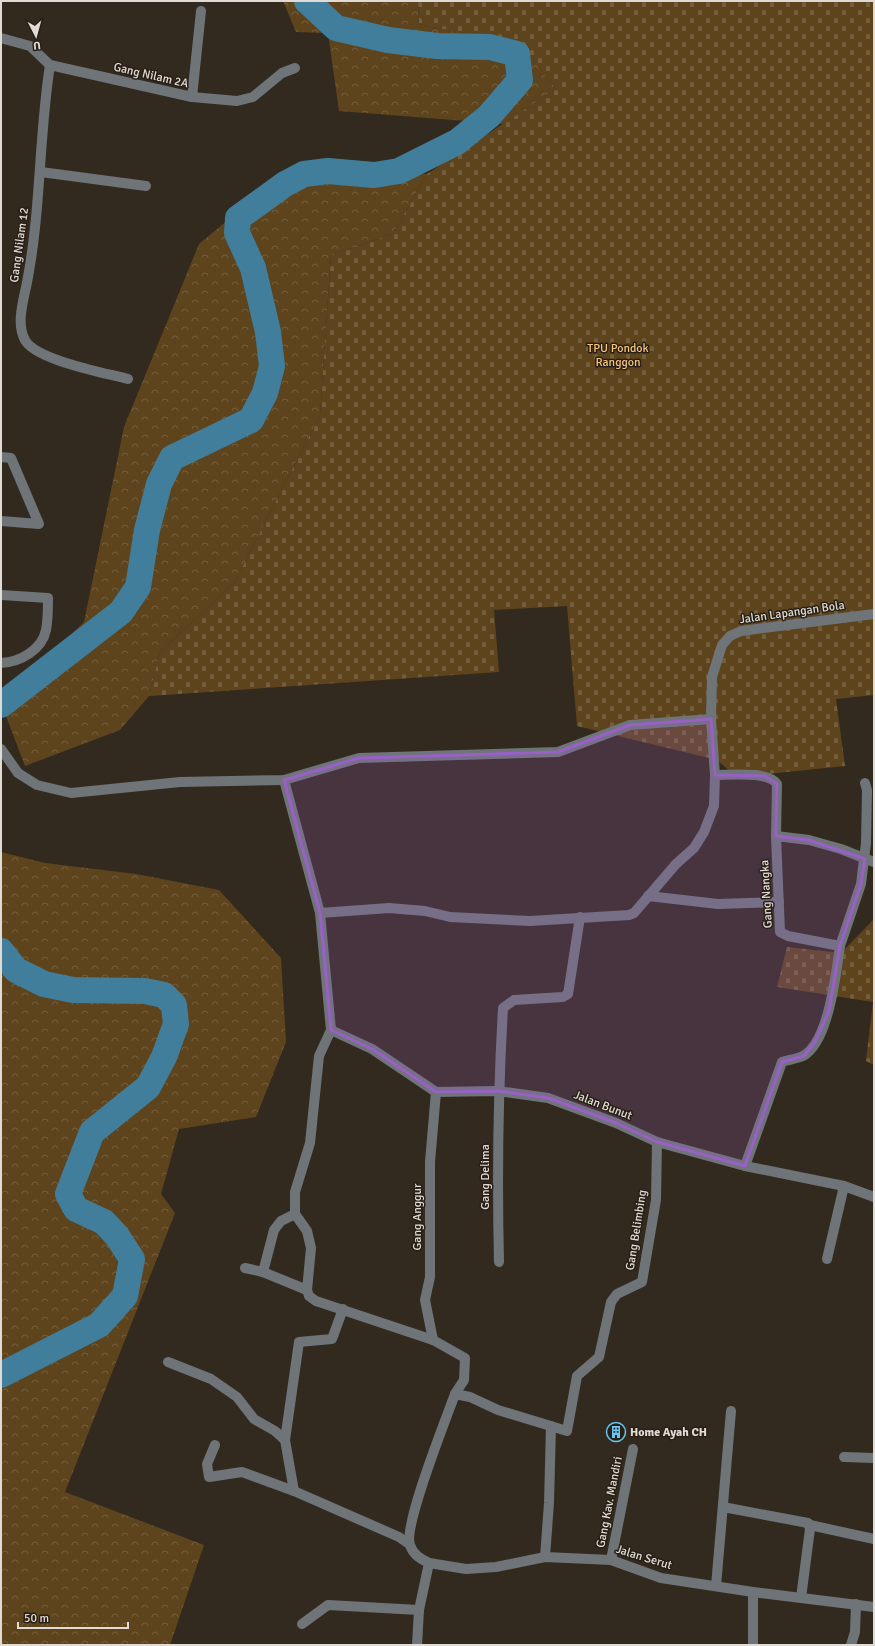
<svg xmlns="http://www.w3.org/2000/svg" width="875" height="1646" font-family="Signika,sans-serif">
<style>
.forest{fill:url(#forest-crowns)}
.cemetery{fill:url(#cemetery-stones)}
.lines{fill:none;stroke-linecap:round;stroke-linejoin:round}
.river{stroke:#407e9c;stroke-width:26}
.minor{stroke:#6e7478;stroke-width:10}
.marked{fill:#9960c5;fill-opacity:0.2;stroke:#9960c5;stroke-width:3;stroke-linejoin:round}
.labels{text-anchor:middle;stroke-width:3;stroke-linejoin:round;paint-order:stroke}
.street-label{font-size:12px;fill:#e0dbd4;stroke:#282016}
.park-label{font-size:12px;fill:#f9c37a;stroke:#282016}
.poi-label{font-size:12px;font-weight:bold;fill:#e0dbd4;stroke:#282016;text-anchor:start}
</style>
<defs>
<pattern id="forest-crowns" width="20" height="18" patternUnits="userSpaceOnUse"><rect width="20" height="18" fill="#5e441d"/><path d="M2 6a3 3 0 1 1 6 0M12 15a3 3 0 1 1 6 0" fill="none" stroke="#755e3d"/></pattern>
<pattern id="cemetery-stones" width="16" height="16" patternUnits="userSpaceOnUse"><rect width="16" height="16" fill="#5e441d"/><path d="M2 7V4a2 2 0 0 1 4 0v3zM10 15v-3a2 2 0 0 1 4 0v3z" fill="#755e3d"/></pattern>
</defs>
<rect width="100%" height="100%" fill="#322a1f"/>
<g class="forest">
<path d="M283,1H418L419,24L523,46L556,89L504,124L339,111L328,33L296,32Z"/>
<path d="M292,167L427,174L393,234L331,255L320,415L234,583L160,652L149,696L120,730L25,766L1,703L84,622L124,427L199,244Z"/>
<path d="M1,852L45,863L136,874L219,890L281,958L286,1042L256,1117L179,1129L161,1194L175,1213L65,1492L204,1545L170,1645H1Z"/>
</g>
<g class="cemetery">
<path d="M418,1H874V695L836,699L845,766L737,777L717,760L577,726L567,606L494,610L499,672L149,696L160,652L234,583L320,415L331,255L393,234L427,174L556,89L522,46L419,24Z"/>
<path d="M874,919V1065L866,1061L873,1002L777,987L787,947L841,953Z"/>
</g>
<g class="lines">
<g class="river">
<path d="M1,705L121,612L138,587L147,530L159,484L172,458L251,420L265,393L272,366L268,332L253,268L237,233L238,218L285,184L304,174L328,171L374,175L399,171L457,142L489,116L520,80L517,54L490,47L437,46L388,40L336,28L307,1"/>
<path d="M1,951L16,970L44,984L73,990L145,991L164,995L174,1005L176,1024L164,1057L148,1087L92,1132L68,1194L76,1209L104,1222L117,1236L132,1259L125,1296L99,1325L1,1375"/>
</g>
<g class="minor">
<path d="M1,38L30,46L50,65L192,97L237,101L253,97L282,73L295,68"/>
<path d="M50,65C39,135 41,207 28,277C25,296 15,322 25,340C35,360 106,373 128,379"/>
<path d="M192,97L201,11"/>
<path d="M41,172L146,186"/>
<path d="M1,457L11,458L39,524L1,521"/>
<path d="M1,595L48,598C48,608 48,620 46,630C42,650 20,662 1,663"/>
<path d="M1,749L18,773L37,785L71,793L180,782L284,780L359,758L558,752L630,725L711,719"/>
<path d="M284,780L320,913L331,1030L319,1056L310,1143L295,1192V1214L307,1231L311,1248L307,1290L309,1296L316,1301L433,1340L465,1358L464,1380L455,1394C446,1419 403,1526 410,1545C413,1555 421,1559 429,1563L419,1610L417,1645"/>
<path d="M776,836L809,840L841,849L874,862"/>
<path d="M648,896L718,904L779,902"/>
<path d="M320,913L389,908L425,911L450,917L530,921L629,915L634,913L676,864L694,848L704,832L714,806L715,775"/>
<path d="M840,946L861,884L866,843L867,790L865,783"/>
<path d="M331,1030L372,1049L436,1092L498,1091L548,1098L616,1123L657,1142L745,1166L844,1186L874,1197"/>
<path d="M745,1166L782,1062C788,1060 796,1059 803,1056C829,1042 836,973 840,946L788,936L780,932L776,836L777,784C768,771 731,775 715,775L711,719L712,677L722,645L730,636L741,631L874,614"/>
<path d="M827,1259L844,1186"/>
<path d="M499,1262C497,1177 498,1093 503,1008L514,1000L563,997L568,994L580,917"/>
<path d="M245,1268L263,1272L307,1290"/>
<path d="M263,1272L274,1230L281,1221L295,1214"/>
<path d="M433,1340L425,1300L430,1277V1162L436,1092"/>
<path d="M168,1362L211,1379L237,1397L254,1419L275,1431L285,1440"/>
<path d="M455,1394L470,1397L498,1410L567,1431L577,1376L599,1357L611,1302L617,1294L642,1282L656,1200L657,1142"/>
<path d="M215,1445L207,1464L209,1477L242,1472L294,1491L399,1537L409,1544"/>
<path d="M844,1457L874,1458"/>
<path d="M294,1491L285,1440L299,1342L332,1339L343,1309"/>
<path d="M723,1507L808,1523L810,1529L801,1598"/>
<path d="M810,1525L874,1539"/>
<path d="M545,1557L549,1503L551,1426"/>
<path d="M611,1560L633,1449"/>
<path d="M429,1563L466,1569L496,1567L545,1557L611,1560L661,1578L753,1592L874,1607"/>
<path d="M716,1586L731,1411"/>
<path d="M753,1592V1645"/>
<path d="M302,1624L328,1605L419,1610"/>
<path d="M851,1645L855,1632L856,1604"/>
</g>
</g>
<path class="marked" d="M711,719L715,775L765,776L777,784L776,836L809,840L865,859L861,884L840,946L829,1011L815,1042L804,1056L782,1062L745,1166L657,1142L616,1123L548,1098L498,1091L436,1092L372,1049L331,1030L320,913L284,780L359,758L558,752L630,725Z"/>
<defs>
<symbol id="building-ring" viewBox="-11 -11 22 22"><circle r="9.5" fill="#282016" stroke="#68c4f0" stroke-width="1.5"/><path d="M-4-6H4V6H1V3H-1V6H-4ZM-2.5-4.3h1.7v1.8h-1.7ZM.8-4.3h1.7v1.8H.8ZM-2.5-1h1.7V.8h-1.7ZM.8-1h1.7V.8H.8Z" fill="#68c4f0"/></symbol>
</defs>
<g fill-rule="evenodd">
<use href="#building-ring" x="605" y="1421" width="22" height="22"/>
</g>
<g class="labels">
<g class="street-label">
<text transform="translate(151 75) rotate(13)" y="4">Gang Nilam 2A</text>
<text transform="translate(19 245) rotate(-82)" y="4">Gang Nilam 12</text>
<text transform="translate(792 612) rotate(-8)" y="4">Jalan Lapangan Bola</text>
<text transform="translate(766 894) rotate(-93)" y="4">Gang Nangka</text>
<text transform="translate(603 1105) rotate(21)" y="4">Jalan Bunut</text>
<text transform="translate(485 1177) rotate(-90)" y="4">Gang Delima</text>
<text transform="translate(417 1217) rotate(-90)" y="4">Gang Anggur</text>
<text transform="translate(636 1230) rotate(-81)" y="4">Gang Belimbing</text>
<text transform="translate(609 1502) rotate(-79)" y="4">Gang Kav. Mandiri</text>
<text transform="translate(644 1557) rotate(17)" y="4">Jalan Serut</text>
</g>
<g class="park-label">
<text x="618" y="352">TPU Pondok<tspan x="618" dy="14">Ranggon</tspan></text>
</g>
<g class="poi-label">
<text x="630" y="1436">Home Ayah CH</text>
</g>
</g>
<rect width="875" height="1646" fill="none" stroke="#e0dbd4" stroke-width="4"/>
<g transform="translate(36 36) rotate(174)" stroke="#282016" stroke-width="3" paint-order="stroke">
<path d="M0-3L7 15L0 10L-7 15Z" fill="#e0dbd4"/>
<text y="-6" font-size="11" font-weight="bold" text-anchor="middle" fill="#e0dbd4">U</text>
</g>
<path d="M18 1622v6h110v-6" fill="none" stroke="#e0dbd4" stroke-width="2"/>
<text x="24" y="1622" font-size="12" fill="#e0dbd4" stroke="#282016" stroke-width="3" paint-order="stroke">50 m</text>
</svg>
